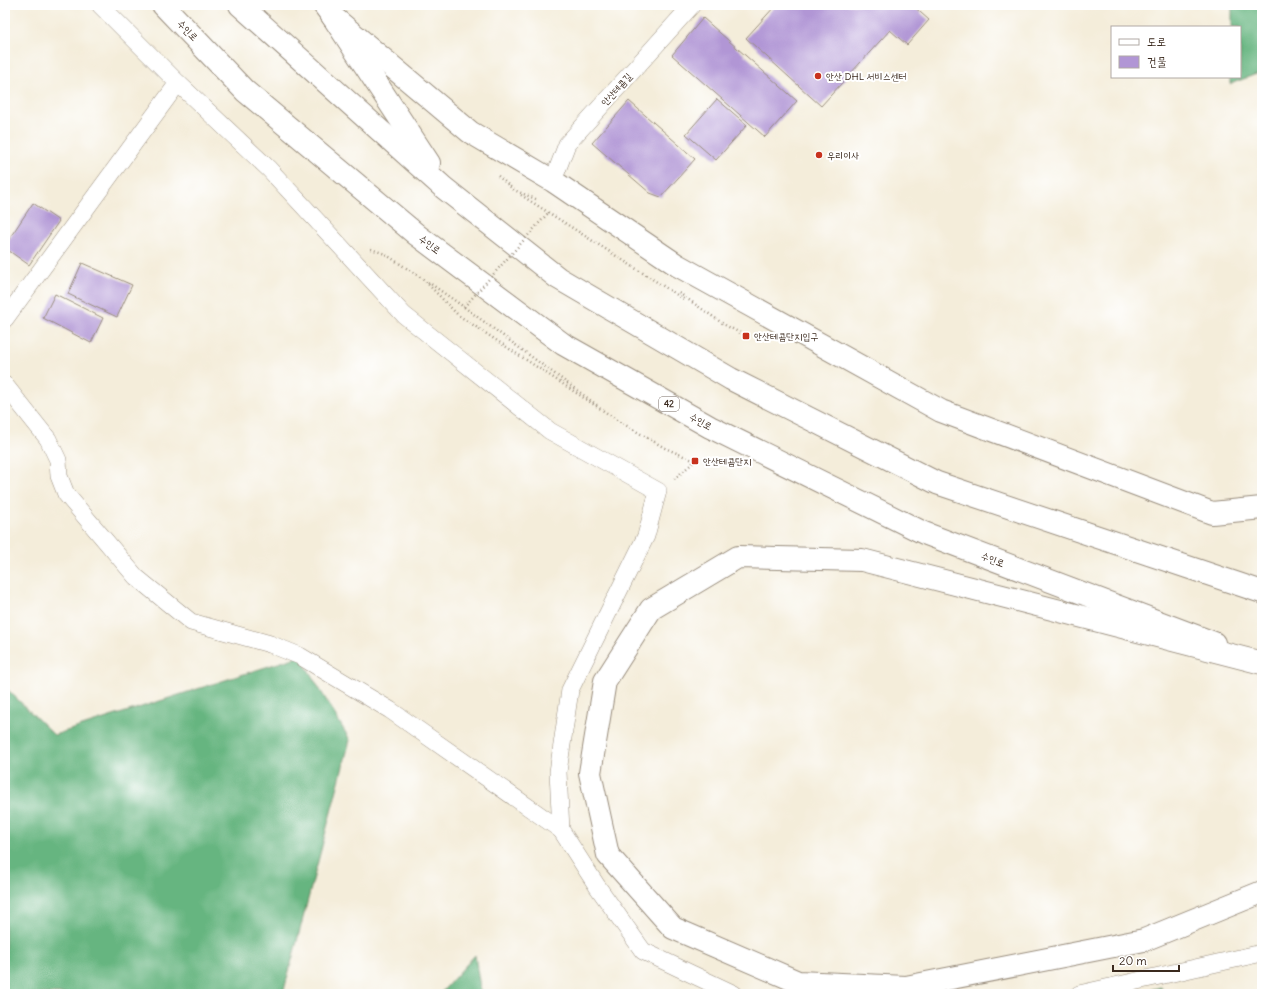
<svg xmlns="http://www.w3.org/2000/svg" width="1267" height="999" font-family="Delius,'Poor Story',sans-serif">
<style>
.forest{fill:#66b580;stroke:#50704f}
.building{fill:#b196d5}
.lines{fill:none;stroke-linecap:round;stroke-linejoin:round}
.minor-casing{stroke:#988c7c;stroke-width:18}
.tertiary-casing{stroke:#988c7c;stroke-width:24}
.trunk-casing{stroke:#988c7c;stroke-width:24}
.motorway-casing{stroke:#988c7c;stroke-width:24}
.path{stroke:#988c7c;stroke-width:2.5;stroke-dasharray:1 3;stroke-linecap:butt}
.minor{stroke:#fff;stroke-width:17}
.tertiary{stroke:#fff;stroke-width:22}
.trunk{stroke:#fff;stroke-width:22}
.motorway{stroke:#fff;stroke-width:22}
.path-bridge{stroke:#988c7c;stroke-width:2.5;stroke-dasharray:1 3;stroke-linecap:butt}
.poi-dot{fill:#c8321e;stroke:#fff;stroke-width:1.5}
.labels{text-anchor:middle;stroke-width:4;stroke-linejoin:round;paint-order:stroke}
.shield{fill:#fff;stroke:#766a62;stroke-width:1}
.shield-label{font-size:9px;font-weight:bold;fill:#3b2a1e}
.street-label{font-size:10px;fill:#3b2a1e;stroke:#fff}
.poi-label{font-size:10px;fill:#3b2a1e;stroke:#fff;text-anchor:start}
</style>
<rect width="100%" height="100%" fill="#fff"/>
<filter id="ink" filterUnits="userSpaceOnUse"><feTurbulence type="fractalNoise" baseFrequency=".025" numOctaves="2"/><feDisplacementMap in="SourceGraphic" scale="8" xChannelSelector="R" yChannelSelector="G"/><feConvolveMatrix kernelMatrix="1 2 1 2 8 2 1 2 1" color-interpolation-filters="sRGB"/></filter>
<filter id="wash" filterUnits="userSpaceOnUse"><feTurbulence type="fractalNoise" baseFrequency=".012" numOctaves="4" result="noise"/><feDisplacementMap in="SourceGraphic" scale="16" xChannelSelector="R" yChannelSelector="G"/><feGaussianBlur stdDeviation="0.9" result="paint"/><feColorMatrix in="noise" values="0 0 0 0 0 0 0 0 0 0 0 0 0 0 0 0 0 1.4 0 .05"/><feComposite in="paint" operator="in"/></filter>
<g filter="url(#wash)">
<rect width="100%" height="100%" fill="#f4edda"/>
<g class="forest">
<path d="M1232,5H1262V72L1230,84V77H1240V27H1232Z"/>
<path d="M300,656L350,740L283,994H5V687L54,735Z"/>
<path d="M475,955L481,994H440Z"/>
<path d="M1161,987L1163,994H1136Z"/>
</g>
<g id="blocks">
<g class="building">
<path d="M776,5H912L929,20L907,45L890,30L821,106L746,38Z"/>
<path d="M703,18L797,101L765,137L672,55Z"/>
<path d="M717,99L747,125L716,160L686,134Z"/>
<path d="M629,101L695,159L661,197L650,193L592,143Z"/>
<path d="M33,203L59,221L29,265L5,248V245Z"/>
<path d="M82,263L132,285L117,317L68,294Z"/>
<path d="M55,294L103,318L91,343L43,318Z"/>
</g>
</g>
</g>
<g filter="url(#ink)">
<use href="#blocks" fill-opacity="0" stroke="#988c7c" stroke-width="1"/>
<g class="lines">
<defs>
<g id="minor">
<path d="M100,5L178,83L269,169L404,315L550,431L658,491L646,536L570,690L558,772L561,830L597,886L643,951L734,994"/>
<path d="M553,181L567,144L692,5"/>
<path d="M5,319L178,83"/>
<path d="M5,385L48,439L58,460L59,476L66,494L136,577L191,622L270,644L300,656L390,710L561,830"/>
<path d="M1079,994L1262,953"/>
</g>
<path id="tertiary" d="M324,5L333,17L470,132L553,181L677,265L941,411L1212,513L1262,508"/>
<g id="trunk">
<path d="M163,5L245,91L417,235L563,344L710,427L924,533L1214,643"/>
<path d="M240,5L444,188L558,278L731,379L937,483L1262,592"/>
<path d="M333,17L429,163"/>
</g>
<path id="motorway" d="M1262,663L862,560L738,557L651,609L605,681L590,773L608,855L673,928L798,982L906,987L1144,940L1262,892"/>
</defs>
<use href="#minor" class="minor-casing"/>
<use href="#tertiary" class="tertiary-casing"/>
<use href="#trunk" class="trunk-casing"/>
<use href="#motorway" class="motorway-casing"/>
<g class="path">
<path d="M498,176L514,190L538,200"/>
<path d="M521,195L685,300"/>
<path d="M371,249L385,254L423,279L458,315L622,423L665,448L695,461L673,480"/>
<path d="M428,282L464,307L597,405"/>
<path d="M679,293L725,325L746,336"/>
</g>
<use href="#minor" class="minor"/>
<use href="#tertiary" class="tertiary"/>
<use href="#trunk" class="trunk"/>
<use href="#motorway" class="motorway"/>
<path class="path-bridge" d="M464,307L549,212"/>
</g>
</g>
<g class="poi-dot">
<circle cx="818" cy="76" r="4"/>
<circle cx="819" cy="155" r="4"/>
<rect x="742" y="332" width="8" height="8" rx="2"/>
<rect x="691" y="457" width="8" height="8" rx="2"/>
</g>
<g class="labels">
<rect class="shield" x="659" y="397" width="20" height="14" rx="3"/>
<g class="shield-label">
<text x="669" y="407">42</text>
</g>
<g class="street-label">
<text transform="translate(188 30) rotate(46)" y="4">수인로</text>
<text transform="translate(616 89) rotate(-48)" y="4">안산테콤길</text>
<text transform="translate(430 244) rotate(37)" y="4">수인로</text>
<text transform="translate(701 421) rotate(29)" y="4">수인로</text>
<text transform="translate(993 559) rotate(21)" y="4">수인로</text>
</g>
<g class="poi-label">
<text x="826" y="80">안산 DHL 서비스센터</text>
<text x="827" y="159">우리이사</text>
<text x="754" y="340">안산테콤단지입구</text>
<text x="703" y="465">안산테콤단지</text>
</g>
</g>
<rect width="1267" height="999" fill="none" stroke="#fff" stroke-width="20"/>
<rect x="1111" y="26" width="130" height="52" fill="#ffffff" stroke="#b1aaa5"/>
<rect x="1119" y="39" width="20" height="6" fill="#ffffff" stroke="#b1aaa5"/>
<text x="1147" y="46" font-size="12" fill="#3b2a1e">도로</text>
<rect x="1119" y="56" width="20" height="12" fill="#b196d5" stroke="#b1aaa5"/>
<text x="1147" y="66" font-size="12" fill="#3b2a1e">건물</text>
<path d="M1113 965v6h66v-6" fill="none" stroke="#3b2a1e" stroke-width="2"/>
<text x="1119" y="965" font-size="12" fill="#3b2a1e" stroke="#ffffff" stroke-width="3" paint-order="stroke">20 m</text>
</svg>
